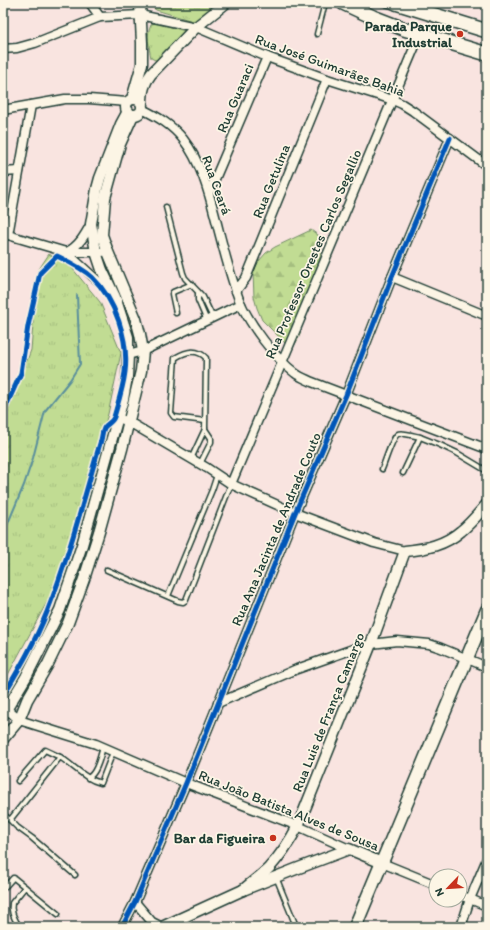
<svg xmlns="http://www.w3.org/2000/svg" width="490" height="930" font-family="Itim,sans-serif">
<style>
.grass{fill:url(#grass-tufts);stroke:#708c64}
.forest{fill:url(#forest-firs);stroke:#708c64}
.lines{fill:none;stroke-linecap:round;stroke-linejoin:round}
.stream{stroke:#5a8f9c;stroke-width:2}
.service-casing{stroke:#1f3d34;stroke-width:7}
.minor-casing{stroke:#1f3d34;stroke-width:11}
.tertiary-casing{stroke:#1f3d34;stroke-width:13}
.secondary-casing{stroke:#1f3d34;stroke-width:15}
.primary-casing{stroke:#1f3d34;stroke-width:16}
.service{stroke:#fcf5e5;stroke-width:4}
.minor{stroke:#fcf5e5;stroke-width:8}
.tertiary{stroke:#fcf5e5;stroke-width:10}
.secondary{stroke:#fcf5e5;stroke-width:12}
.primary{stroke:#fcf5e5;stroke-width:13}
.cycleway-casing{stroke:#fcf5e5;stroke-width:8}
.cycleway{stroke:#0057b8;stroke-width:5}
.poi-dot{fill:#c8321e;stroke:#fcf5e5;stroke-width:1.5}
.labels{text-anchor:middle;stroke-width:3.5;stroke-linejoin:round;paint-order:stroke}
.poi-label{font-size:14px;font-weight:bold;fill:#1f3d34;stroke:#fcf5e5;text-anchor:end}
.street-label{font-size:14px;fill:#1f3d34;stroke:#fcf5e5}
</style>
<defs>
<pattern id="grass-tufts" width="24" height="20" patternUnits="userSpaceOnUse"><rect width="24" height="20" fill="#c1dc93"/><path d="M3 7l-1-3M5 7V3M7 7l1-3M15 17l-1-3M17 17v-4M19 17l1-3" fill="none" stroke="#a5be7f"/></pattern>
<pattern id="forest-firs" width="22" height="20" patternUnits="userSpaceOnUse"><rect width="22" height="20" fill="#c1dc93"/><path d="M5 1l3.5 6h-7zM16 11l3.5 6h-7z" fill="#a5be7f"/></pattern>
</defs>
<rect width="100%" height="100%" fill="#f9e4e0"/>
<filter id="ink" filterUnits="userSpaceOnUse"><feTurbulence type="fractalNoise" baseFrequency=".025" numOctaves="2"/><feDisplacementMap in="SourceGraphic" scale="8" xChannelSelector="R" yChannelSelector="G"/><feConvolveMatrix kernelMatrix="1 2 1 2 8 2 1 2 1" color-interpolation-filters="sRGB"/></filter>
<g filter="url(#ink)">
<g class="grass">
<path d="M151,3H216L196,22L156,10L152,7Z"/>
<path d="M157,23L189,32L159,59L155,60L151,58C149,47 146,34 151,24Z"/>
<path d="M49,254L72,268L100,302L121,353L108,414L55,587L3,684V425L31,350L37,272Z"/>
</g>
<path class="forest" d="M311,230L322,238V249L299,337L292,350L262,320L257,308L254,297L253,273L258,262L266,253L275,247Z"/>
<g class="lines">
<path class="stream" d="M3,535L24,485L33,458L45,411L70,380L80,364L77,295"/>
<defs>
<g id="service">
<path d="M382,3L395,7"/>
<path d="M317,34L325,3"/>
<path d="M166,207L183,273L185,278L203,297L213,318"/>
<path d="M198,292V300L207,321"/>
<path d="M176,313L172,294L173,292L192,284"/>
<path d="M191,459L205,429L206,358C197,348 186,351 175,358L171,413L174,417L205,421"/>
<path d="M200,464L211,442V438L205,429"/>
<path d="M382,469C385,462 393,436 398,434C402,432 415,436 420,437"/>
<path d="M403,473L420,437L440,445L457,453L487,471"/>
<path d="M107,570L178,601L183,602L186,600L231,484"/>
<path d="M168,596L212,490L217,475"/>
<path d="M88,778C97,773 100,757 103,747"/>
<path d="M18,781L45,750L60,757"/>
<path d="M3,814L10,820"/>
<path d="M75,875L32,838L17,827L10,820L60,757C74,766 85,779 101,783L113,752"/>
<path d="M276,877L296,926"/>
<path d="M3,889L13,878H14L25,887"/>
<path d="M19,927C15,919 10,912 12,903L25,887L58,914"/>
</g>
<g id="minor">
<path d="M90,3L100,17"/>
<path d="M3,49L17,48L35,43L100,17L140,15L196,27L267,57L327,79L393,100L402,104L413,111L487,166"/>
<path d="M142,109C158,117 172,125 183,139C201,162 209,193 216,220C223,247 230,276 240,302C251,326 274,357 295,373C300,377 306,379 312,382L487,449"/>
<path d="M3,110L65,99H89L127,102"/>
<path d="M3,172L19,171"/>
<path d="M209,193L267,57"/>
<path d="M4,235H8L66,252H102"/>
<path d="M8,235L31,105"/>
<path d="M66,252L111,293"/>
<path d="M67,252C79,246 85,235 91,224"/>
<path d="M392,277L487,316"/>
<path d="M236,291L246,278L327,79"/>
<path d="M128,355L143,351L241,304"/>
<path d="M118,418L129,422L207,468L231,484L295,513L374,543L405,551"/>
<path d="M231,484L420,34"/>
<path d="M218,703L297,669L356,648L371,644L397,641L429,644L441,648L487,667"/>
<path d="M7,709L19,720L96,744L186,783L298,826L349,849"/>
<path d="M382,863L436,885"/>
<path d="M460,895L487,906"/>
<path d="M135,902L152,922L162,927"/>
<path d="M122,927L135,902L186,783L295,513L346,395L392,277L450,138"/>
<path d="M461,927L470,899L487,859"/>
</g>
<g id="tertiary">
<circle cx="134" cy="107" r="8"/>
<path d="M132,99L142,64V43L140,3"/>
<path d="M142,103C142,91 144,83 151,74L196,27L226,3"/>
<path d="M3,715L26,677L60,610L82,545L123,399L127,377L128,355V337L115,297L102,270L96,252L91,224L97,189L100,178L121,124L128,111"/>
<path d="M3,739L19,720L27,700L48,664L68,623L84,579L99,532L122,449L141,371L143,351L140,334L136,319L108,252L102,235L105,198L120,144L133,115"/>
<path d="M243,890C251,883 261,876 269,868C280,856 290,841 298,826L371,644L405,551C426,549 445,545 461,531C471,523 479,513 487,504"/>
<path d="M162,927L243,890L296,869L349,849L382,863"/>
</g>
<path id="secondary" d="M355,927L487,610"/>
<g id="primary">
<path d="M343,3L373,17L404,29L487,54"/>
<path d="M396,3L487,31"/>
</g>
</defs>
<use href="#service" class="service-casing"/>
<use href="#minor" class="minor-casing"/>
<use href="#tertiary" class="tertiary-casing"/>
<use href="#secondary" class="secondary-casing"/>
<use href="#primary" class="primary-casing"/>
<use href="#service" class="service"/>
<use href="#minor" class="minor"/>
<use href="#tertiary" class="tertiary"/>
<use href="#secondary" class="secondary"/>
<use href="#primary" class="primary"/>
<defs>
<g id="cycleway">
<path d="M3,413L21,373L28,326L40,273L57,256C69,262 82,268 92,277C115,299 129,340 125,372C123,388 118,403 114,417C112,423 106,424 104,428C102,432 102,437 101,440C84,498 69,557 47,612C35,642 19,669 3,696"/>
<path d="M122,927L135,902L186,783L295,513L346,395L392,277L450,138"/>
</g>
</defs>
<use href="#cycleway" class="cycleway-casing"/>
<use href="#cycleway" class="cycleway"/>
</g>
</g>
<g class="poi-dot">
<circle cx="460" cy="34" r="4"/>
<circle cx="273" cy="838" r="4"/>
</g>
<g class="labels">
<g class="poi-label">
<text x="452" y="31">Parada Parque<tspan x="452" dy="16">Industrial</tspan></text>
<text x="265" y="843">Bar da Figueira</text>
</g>
<g class="street-label">
<text transform="translate(330 65) rotate(20)" y="5">Rua José Guimarães Bahia</text>
<text transform="translate(235 98) rotate(-67)" y="5">Rua Guaraci</text>
<text transform="translate(271 181) rotate(-68)" y="5">Rua Getulina</text>
<text transform="translate(217 185) rotate(70)" y="5">Rua Ceará</text>
<text transform="translate(313 254) rotate(-67)" y="5">Rua Professor Orestes Carlos Segallio</text>
<text transform="translate(276 529) rotate(-67)" y="5">Rua Ana Jacinta de Andrade Couto</text>
<text transform="translate(328 712) rotate(-68)" y="5">Rua Luis de França Camargo</text>
<text transform="translate(289 810) rotate(22)" y="5">Rua João Batista Alves de Sousa</text>
</g>
</g>
<rect width="490" height="930" fill="none" stroke="#fcf5e5" stroke-width="16"/>
<rect x="8" y="8" width="474" height="914" fill="none" stroke="#1f3d34" stroke-width="1.5" filter="url(#ink)"/>
<g transform="translate(448 888) rotate(245)"><circle r="19" fill="#fcf5e5" stroke="#a4ab9e"/>
<path d="M0-3L7 15L0 10L-7 15Z" fill="#c8321e"/>
<text y="-6" font-size="11" font-weight="bold" text-anchor="middle" fill="#1f3d34">N</text>
</g>
</svg>
